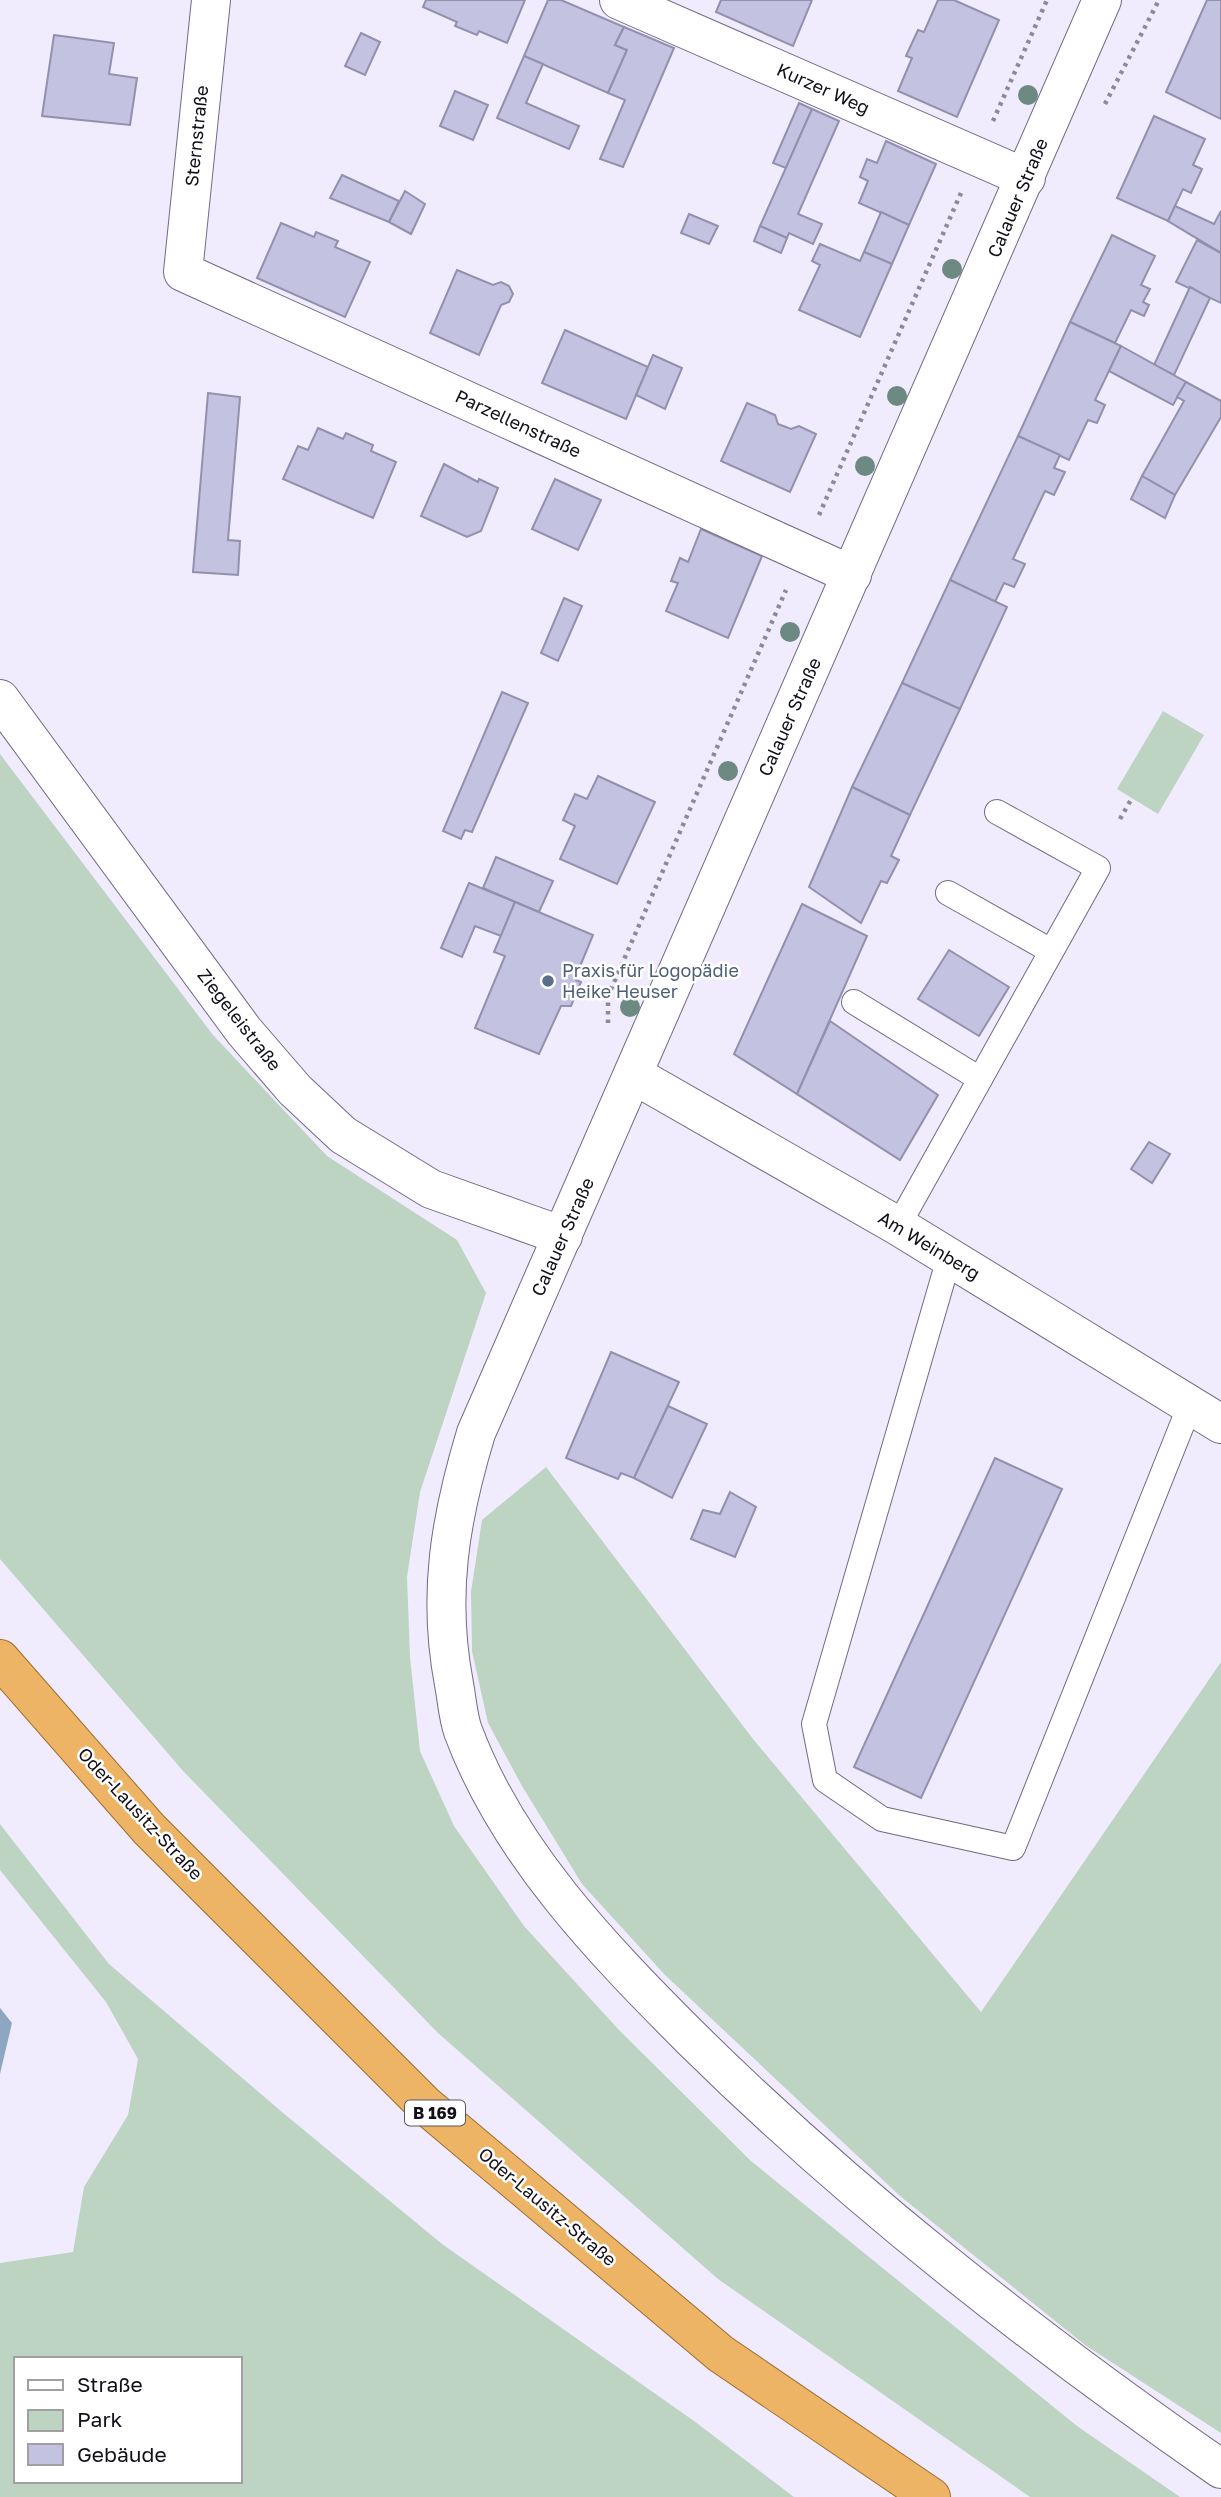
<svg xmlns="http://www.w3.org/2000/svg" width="1221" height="2497" font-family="'Golos Text',sans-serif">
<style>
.green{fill:#bdd4c3;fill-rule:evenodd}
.water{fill:#8da6c2}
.building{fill:#c4c2e1;stroke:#9290ad;stroke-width:2}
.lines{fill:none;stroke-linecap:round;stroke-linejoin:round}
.service-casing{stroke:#726984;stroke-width:26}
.minor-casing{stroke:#726984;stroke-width:40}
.tertiary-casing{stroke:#726984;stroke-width:40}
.trunk-casing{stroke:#9d6e30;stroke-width:40}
.path{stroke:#8e8897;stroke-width:4.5;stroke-dasharray:3.5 5;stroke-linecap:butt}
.service{stroke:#fff;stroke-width:24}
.minor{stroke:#fff;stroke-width:38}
.tertiary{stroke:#fff;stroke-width:38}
.trunk{stroke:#ecb464;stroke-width:38}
.tree{fill:#6c8a81}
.service-dot{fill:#5c6f8a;stroke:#fff;stroke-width:2.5}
.labels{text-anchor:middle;stroke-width:5;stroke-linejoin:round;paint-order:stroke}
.shield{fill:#fff;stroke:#5a575e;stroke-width:2}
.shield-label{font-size:16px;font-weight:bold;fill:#130f19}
.street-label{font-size:18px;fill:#130f19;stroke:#fff}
.service-label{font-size:18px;fill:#4e5e75;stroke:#fff;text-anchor:start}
</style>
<rect width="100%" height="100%" fill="#f1ebfe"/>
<g class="green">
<path d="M1163,711L1204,735L1158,814L1117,789Z"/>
<path d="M0,754L213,1035L327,1156L457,1240L486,1293L420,1492L407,1577L410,1657L420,1751L454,1826L524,1926L619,2030L751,2161L1077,2426L1180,2497H1030L718,2279L438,2033L184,1772L0,1559Z"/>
<path d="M546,1467L753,1739L981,2012L1221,1662V2433L1085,2345L900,2196L665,1975L582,1884L522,1786L488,1723L472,1651L471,1592L482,1520Z"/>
<path d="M0,1824L109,1964L282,2112L442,2244L694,2421L794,2497H0V2263L73,2252L84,2187L128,2115L138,2059L106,2002L0,1870ZM16,2359H240V2481H16Z"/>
</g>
<path class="water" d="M0,2008L12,2023L0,2074Z"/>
<g class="building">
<path d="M426,0H525L507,43L479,31L477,35L455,26L457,22L423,7Z"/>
<path d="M548,0H561L624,27L615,45L627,50L608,93L524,56Z"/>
<path d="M721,0H812L793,46L716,12Z"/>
<path d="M938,0H954L999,20L957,117L898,91L912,58L906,56L918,30L924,32Z"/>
<path d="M1207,0H1221V119L1166,92Z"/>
<path d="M624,27L674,48L623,167L600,159L625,100L608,93L627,50L615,45Z"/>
<path d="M361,33L380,42L365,75L345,66Z"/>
<path d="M54,35L114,43L109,74L137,78L130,125L42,116Z"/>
<path d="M524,56L543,64L526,103L579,126L569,149L497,118Z"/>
<path d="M455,91L488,105L473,140L440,126Z"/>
<path d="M799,103L812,109L786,168L773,163Z"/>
<path d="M812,109L839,121L798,214L822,224L813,244L789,233L787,238L760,226Z"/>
<path d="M1154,116L1205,139L1193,165L1202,169L1191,193L1183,189L1168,221L1117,198Z"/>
<path d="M886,141L936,164L909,225L859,203L868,181L860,177L867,159L877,163Z"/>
<path d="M342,175L399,201L389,222L330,198Z"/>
<path d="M405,191L425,204L411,234L389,222Z"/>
<path d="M1175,206L1214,224L1221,211V253L1168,221Z"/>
<path d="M881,212L909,225L892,264L864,252Z"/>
<path d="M689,214L718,226L709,244L681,233Z"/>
<path d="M281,223L314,237L316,232L338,241L335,247L370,262L345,317L257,278Z"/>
<path d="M760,226L787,238L781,253L754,241Z"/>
<path d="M1112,235L1155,256L1141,285L1150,289L1143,302L1149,305L1144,316L1131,310L1115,343L1070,322Z"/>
<path d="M1197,240L1221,253V303L1176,282Z"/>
<path d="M820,244L860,261L864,252L892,264L860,337L799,310L820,265L812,261Z"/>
<path d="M457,270L493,285L501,282L509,286L513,294L509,302L501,305L479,355L430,333Z"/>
<path d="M1190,287L1210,298L1174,375L1154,365Z"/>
<path d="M1070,322L1121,346L1095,400L1105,405L1097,423L1088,420L1069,460L1018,436Z"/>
<path d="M565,330L648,367L626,419L542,383Z"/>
<path d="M1121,346L1186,382L1173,405L1109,371Z"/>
<path d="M653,355L682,368L665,409L636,395Z"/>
<path d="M1186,382L1221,401V417L1175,495L1142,476L1184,401L1177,397Z"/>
<path d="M208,393L240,397L228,540L240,541L238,575L193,572Z"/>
<path d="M747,403L775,415L778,424L791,429L799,426L816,434L790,492L721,461Z"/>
<path d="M318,428L343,439L346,433L373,445L371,451L396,462L373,518L283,479L298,446L308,450Z"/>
<path d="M1018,436L1060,455L1054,468L1065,472L1054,495L1045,491L1013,559L1025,564L1014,587L1004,583L995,602L950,580Z"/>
<path d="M444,464L478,482L479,479L498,488L481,531L467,537L421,516Z"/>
<path d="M1142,476L1175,495L1165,518L1131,499Z"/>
<path d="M555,479L601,500L578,550L532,529Z"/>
<path d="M701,529L762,556L728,638L666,611L678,583L671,581L680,558L688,562Z"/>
<path d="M950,580L1007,607L960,709L902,683Z"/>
<path d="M564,598L582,606L558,661L541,653Z"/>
<path d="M902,683L960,709L910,815L852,787Z"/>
<path d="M502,692L528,703L472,832L465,830L461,839L443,831Z"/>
<path d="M598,776L655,802L617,884L560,859L575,826L563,820L575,794L587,799Z"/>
<path d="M852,787L910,815L891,856L899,860L887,883L881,881L861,923L809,887Z"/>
<path d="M496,857L553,881L539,912L483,888Z"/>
<path d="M469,883L515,902L501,936L475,926L462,957L441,948Z"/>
<path d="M515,902L593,935L576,976V980L581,982L571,1006H561L539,1054L475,1028L505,956L494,952Z"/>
<path d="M802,904L867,936L797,1094L734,1054Z"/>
<path d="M949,950L1009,987L979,1036L918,999Z"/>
<path d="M830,1021L938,1095L900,1160L797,1094Z"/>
<path d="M1149,1142L1170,1154L1152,1183L1131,1169Z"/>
<path d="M611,1352L679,1382L634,1478L621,1473L618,1479L566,1458Z"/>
<path d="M668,1406L707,1424L672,1498L634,1478Z"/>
<path d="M995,1458L1062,1489L921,1798L854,1767Z"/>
<path d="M730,1492L756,1507L735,1557L691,1539L703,1510L720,1514Z"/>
</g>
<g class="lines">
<defs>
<g id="service">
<path d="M948,893L1051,951"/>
<path d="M854,1002L980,1079"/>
<path d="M898,1226L1098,868L997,812"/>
<path d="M949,1258L814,1724L825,1780L882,1819L1013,1848L1190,1405"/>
</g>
<g id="minor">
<path d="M211,0L183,272L852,575"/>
<path d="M619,0L1026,178"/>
<path d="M0,699L244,1031L295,1090L343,1135L431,1189L563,1236"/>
<path d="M634,1075L898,1226L1221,1424"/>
</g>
<path id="tertiary" d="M1102,0L476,1433C450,1519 437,1595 454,1684C457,1700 458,1717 463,1731C508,1852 602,1949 692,2039C854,2199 1034,2339 1221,2469"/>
<path id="trunk" d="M0,1659L149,1829L424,2104L721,2354L931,2497"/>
</defs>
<use href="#service" class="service-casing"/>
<use href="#minor" class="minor-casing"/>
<use href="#tertiary" class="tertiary-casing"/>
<use href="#trunk" class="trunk-casing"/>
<g class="path">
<path d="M1105,104L1159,0"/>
<path d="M993,121L1047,0"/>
<path d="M819,515L961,193"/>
<path d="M1120,819L1132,798"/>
<path d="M608,1023V996L786,590"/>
</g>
<use href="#service" class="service"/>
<use href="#minor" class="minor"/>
<use href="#tertiary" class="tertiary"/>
<use href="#trunk" class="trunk"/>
</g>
<g class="tree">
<circle cx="1028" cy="95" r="10"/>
<circle cx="952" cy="269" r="10"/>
<circle cx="897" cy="396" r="10"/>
<circle cx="865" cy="466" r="10"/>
<circle cx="790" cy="632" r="10"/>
<circle cx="728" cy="771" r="10"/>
<circle cx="630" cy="1007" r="10"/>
</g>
<circle class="service-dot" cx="548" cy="981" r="7"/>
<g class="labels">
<rect class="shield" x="405" y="2100.5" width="60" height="25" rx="5"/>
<g class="shield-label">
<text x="435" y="2119">B 169</text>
</g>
<g class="street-label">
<text transform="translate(823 89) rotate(24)" y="6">Kurzer Weg</text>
<text transform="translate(197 136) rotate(-84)" y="6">Sternstraße</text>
<text transform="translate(1018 198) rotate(-67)" y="6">Calauer Straße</text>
<text transform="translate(518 424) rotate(25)" y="6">Parzellenstraße</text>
<text transform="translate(790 717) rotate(-66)" y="6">Calauer Straße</text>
<text transform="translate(239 1020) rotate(52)" y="6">Ziegeleistraße</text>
<text transform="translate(563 1237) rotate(-66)" y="6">Calauer Straße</text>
<text transform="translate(929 1246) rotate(31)" y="6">Am Weinberg</text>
<text transform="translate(140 1814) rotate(47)" y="6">Oder-Lausitz-Straße</text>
<text transform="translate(547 2207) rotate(40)" y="6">Oder-Lausitz-Straße</text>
</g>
<g class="service-label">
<text x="562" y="977">Praxis für Logopädie<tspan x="562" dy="21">Heike Heuser</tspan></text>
</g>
</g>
<rect x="14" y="2357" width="228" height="126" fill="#ffffff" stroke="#a19fa3" stroke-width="2"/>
<rect x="28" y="2380" width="35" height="10" fill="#ffffff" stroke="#a19fa3" stroke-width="2"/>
<text x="77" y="2392" font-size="21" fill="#130f19">Straße</text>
<rect x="28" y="2410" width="35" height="21" fill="#bdd4c3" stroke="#a19fa3" stroke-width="2"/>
<text x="77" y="2427" font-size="21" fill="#130f19">Park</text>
<rect x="28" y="2444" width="35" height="21" fill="#c4c2e1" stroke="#a19fa3" stroke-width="2"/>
<text x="77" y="2462" font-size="21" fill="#130f19">Gebäude</text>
</svg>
